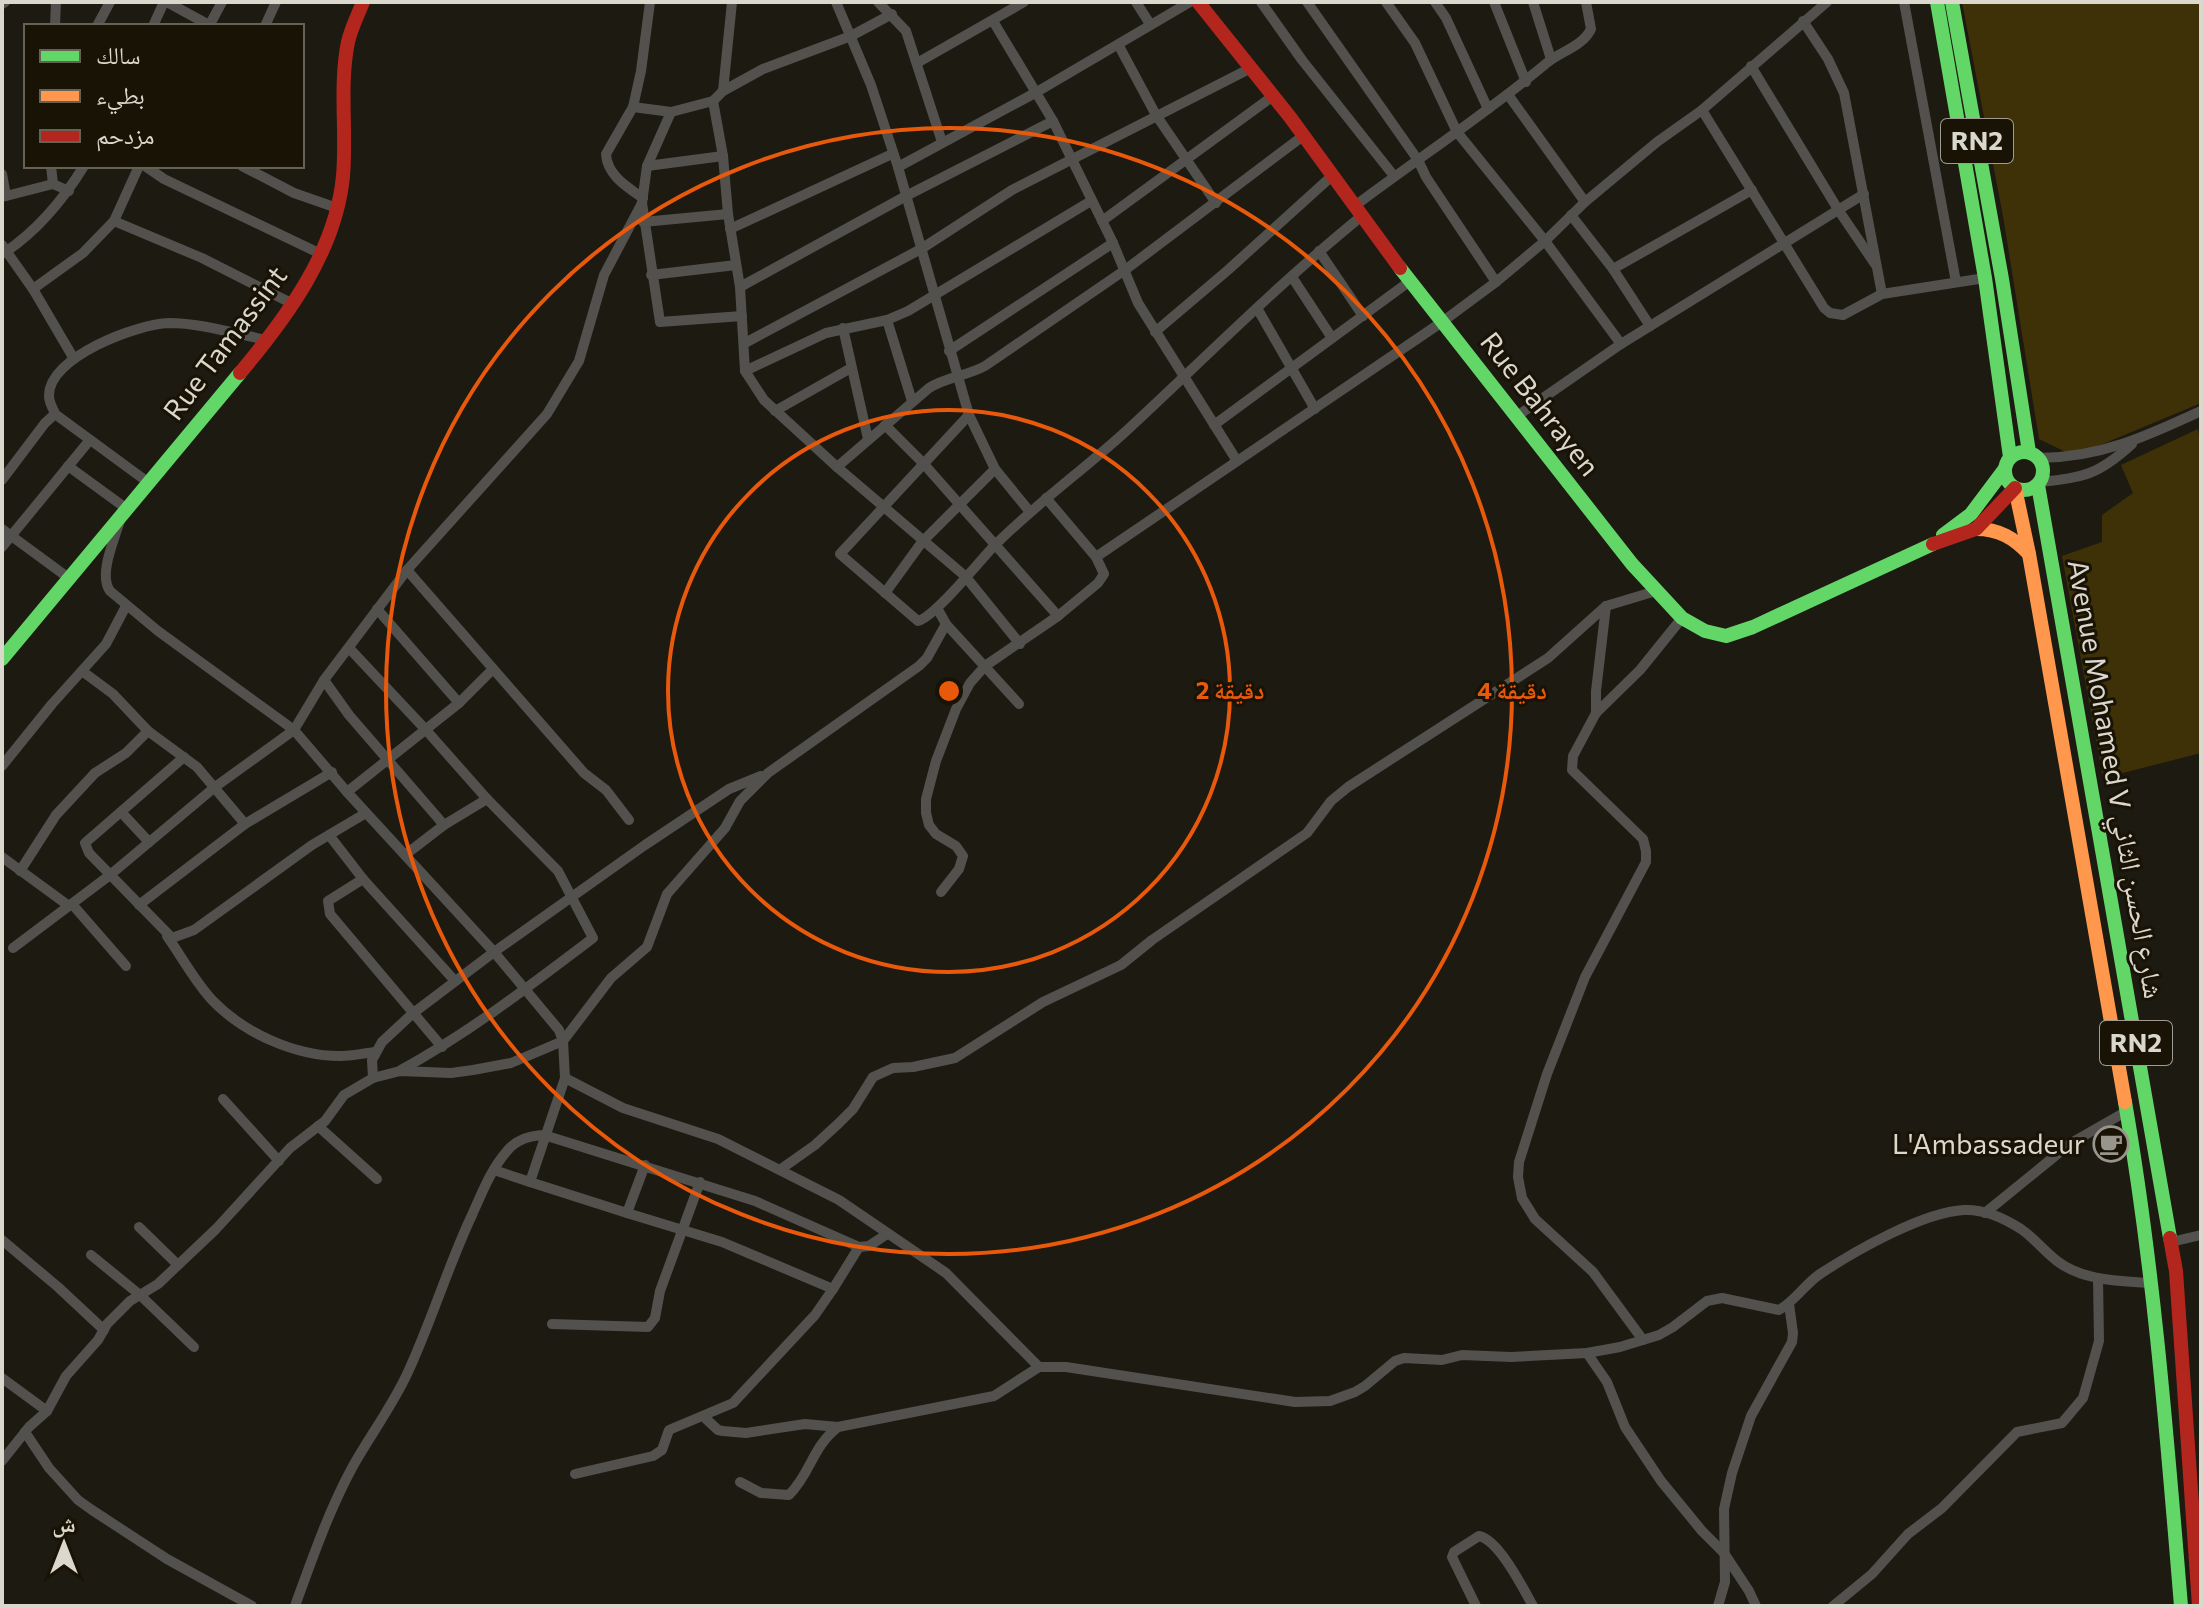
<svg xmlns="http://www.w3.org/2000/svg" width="2203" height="1608" font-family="Commissioner,'Noto Naskh Arabic',sans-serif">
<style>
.green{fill:#3f3107}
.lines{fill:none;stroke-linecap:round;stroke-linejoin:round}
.street{stroke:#52514d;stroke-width:10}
.fast{stroke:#63d668;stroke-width:14}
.slow{stroke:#ff974d;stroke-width:14}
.jam{stroke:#b3261e;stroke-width:14}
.ring{fill:none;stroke:#e8590c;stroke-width:4}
.labels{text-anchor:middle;stroke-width:6;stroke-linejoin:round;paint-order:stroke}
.shield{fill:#191305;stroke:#a09c91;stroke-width:2}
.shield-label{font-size:26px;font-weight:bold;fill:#dad7cd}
.street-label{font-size:28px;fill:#dad7cd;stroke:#191305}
.poi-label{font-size:28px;fill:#dad7cd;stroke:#191305;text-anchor:end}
.centre{fill:#e8590c;stroke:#191305;stroke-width:4}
.ring-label{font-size:24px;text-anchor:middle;font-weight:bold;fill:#e8590c;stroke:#191305;stroke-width:6;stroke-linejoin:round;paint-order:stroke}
</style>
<rect width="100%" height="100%" fill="#1d1a12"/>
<g class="green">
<path d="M1962,2H2201V403L2074,456L2039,439L2003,216Z"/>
<path d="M2198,429L2201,447V753L2103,778L2062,556L2102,542V515L2133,493L2121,465Z"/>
</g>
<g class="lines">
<g class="street">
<path d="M167,2L209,25"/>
<path d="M836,2L871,85L898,167L969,415L995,469L1030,512"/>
<path d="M878,2L906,31L942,142"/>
<path d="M1136,2L1150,24"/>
<path d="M1261,2L1302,60L1394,176"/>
<path d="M1307,2L1418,160L1426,177L1496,282"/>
<path d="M1386,2L1415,43L1457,132L1545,241L1621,344"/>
<path d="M1435,2L1446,18L1488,109"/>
<path d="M1494,2L1526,82"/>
<path d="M1533,2L1551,59"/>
<path d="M1904,2L1956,282"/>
<path d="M2,4L5,2"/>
<path d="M993,21L1053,121L1113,243L1138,303L1237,461"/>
<path d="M1803,21L1828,59L1844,93L1882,294"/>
<path d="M55,26L56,2"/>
<path d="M97,26L110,2"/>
<path d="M153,26L164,2"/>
<path d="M209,26L222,2"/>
<path d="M265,26L276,2"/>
<path d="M1119,46L1156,115L1216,203"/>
<path d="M917,63L1024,2"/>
<path d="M1751,66L1839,211L1875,264"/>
<path d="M723,91L732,2"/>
<path d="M1509,96L1585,202"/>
<path d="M713,101L723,156L728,214L740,287L745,371L764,400L837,467L965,576L1020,644"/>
<path d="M633,107L671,112L713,101L723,91L763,69L851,36L892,14"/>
<path d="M1702,110L1824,308L1830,313L1843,315L1882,294L1985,278"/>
<path d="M671,112L647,166L642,203L660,322L742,316"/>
<path d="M51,166L53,184"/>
<path d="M145,166L164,179L321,254"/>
<path d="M242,166L294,193L337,208"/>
<path d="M647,166L723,156"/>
<path d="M898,167L1035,93L1190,2"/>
<path d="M2,174L6,196"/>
<path d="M2,197L53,184L69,191"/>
<path d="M643,198C627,187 607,175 606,154L633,107L641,71L650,2"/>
<path d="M1356,205C1420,157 1487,113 1548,62C1562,51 1583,46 1591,29L1586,2"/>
<path d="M1571,215L1613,269L1650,326"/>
<path d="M114,221L202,258L293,304"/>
<path d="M1102,221L1273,96"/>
<path d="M643,222L728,214"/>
<path d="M730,229L892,154"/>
<path d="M2,245L33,289L74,359"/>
<path d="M1319,251L1363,316"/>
<path d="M4,253C37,231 63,200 84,166"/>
<path d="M1613,269L1752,190"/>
<path d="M651,275L736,265"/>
<path d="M1292,277L1332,338"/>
<path d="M740,287L906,196L1053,121"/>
<path d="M33,289L83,253L114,221L139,166"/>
<path d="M1257,308L1315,409"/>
<path d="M887,320L912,401"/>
<path d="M843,328L868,439"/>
<path d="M1155,332L1228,270L1333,175"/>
<path d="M745,343L921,249L1012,190L1251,68"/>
<path d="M949,351L1113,243"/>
<path d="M745,371L826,333L887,320L908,311L1091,201"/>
<path d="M775,411L851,368"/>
<path d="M969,415L840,554L918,621C935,617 980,560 995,545C1036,504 1082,471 1124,433C1203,360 1279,283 1363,215"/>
<path d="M1517,416L1621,344L1864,194"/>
<path d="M885,425L923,463L1058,616"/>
<path d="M1214,425L1410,281"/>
<path d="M2039,458C2100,458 2147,436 2201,411"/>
<path d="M68,466L127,509"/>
<path d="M837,467L929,388C946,377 967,376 985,366L1125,270L1303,136"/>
<path d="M2,480L45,423L55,414"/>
<path d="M2040,482C2085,477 2098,475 2132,444"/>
<path d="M149,483L55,414C53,408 49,403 49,396C48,357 137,324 169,323C201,323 236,334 267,340"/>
<path d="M120,520C115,539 98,574 110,591L158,631L294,730L347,792L494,952L559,1030L563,1041L565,1078L530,1182L627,1213L645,1165"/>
<path d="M2,529L70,579"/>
<path d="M2,547L89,441"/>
<path d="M1096,557L1442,322L1496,282L1545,241L1585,202L1657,142L1702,110L1827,2"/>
<path d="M407,570L584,773L606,790L629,820"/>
<path d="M885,593L922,542L995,469"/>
<path d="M1606,606L1596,691V713L1573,756L1572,770L1643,839L1646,851V862L1585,977L1547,1074L1519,1162L1518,1177L1522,1198L1535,1219L1593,1272L1643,1340"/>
<path d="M937,608L946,624L1019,704"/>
<path d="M377,609L459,703"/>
<path d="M349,648L426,730L487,799L558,871L593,938C531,985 470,1032 401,1070"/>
<path d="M82,671L113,694L148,731L197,767L245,824"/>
<path d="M324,680L349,715L444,825"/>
<path d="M1596,713L1640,670L1682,618"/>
<path d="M184,757L85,843L89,853L172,938L194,930L312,845L366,813"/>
<path d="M2,766L52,704L106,644L126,606"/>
<path d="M347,792L459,703L493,669"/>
<path d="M121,812L149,842"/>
<path d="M329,835L363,879L455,981"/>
<path d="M405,855L444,825L487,799"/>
<path d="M2,857L69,906"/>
<path d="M20,871L56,815L95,773L126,753L148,731"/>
<path d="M363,879L328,901L330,914L442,1047"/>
<path d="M941,892L959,869L963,856L956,846L936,834L929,825L926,813V799L936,761L956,709L970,683L985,666L1058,616L1098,583L1104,574L1096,557L1046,498"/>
<path d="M72,904L126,966"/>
<path d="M139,905L245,824L332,772"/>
<path d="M167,936C182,957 195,982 213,1001C244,1033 295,1056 340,1056C352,1056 364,1053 376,1052"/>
<path d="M13,948L110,875L215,787L294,730L324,680L407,570L547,414L579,361L604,275L642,203"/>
<path d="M373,1078L372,1060L382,1042L412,1014L494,952L645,845L729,789L761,776"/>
<path d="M565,1078L623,1108L718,1139L839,1200L946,1273L1039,1367H1066L1295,1402L1330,1401L1355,1392L1365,1386L1395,1361L1404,1358L1442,1360L1462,1355L1511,1357L1587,1353L1620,1347L1659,1335L1673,1327L1707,1301L1722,1298L1779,1310C1795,1301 1805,1284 1820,1274C1855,1251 1923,1212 1964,1210C1985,1209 2004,1218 2021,1229C2034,1238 2044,1251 2057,1261C2083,1281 2120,1281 2151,1283"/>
<path d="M223,1099L279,1161"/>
<path d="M318,1126L377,1179"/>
<path d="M781,1169L815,1145L838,1124L853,1109L873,1077L893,1068L913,1067L955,1058L1043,1002L1121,965L1152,940L1307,833L1331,801L1348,787L1548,658L1606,606L1656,591"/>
<path d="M494,1170L530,1182"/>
<path d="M627,1213L722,1242L833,1289L859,1247"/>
<path d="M1985,1213L2071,1143L2127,1111"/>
<path d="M139,1227L178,1265"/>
<path d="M2,1240L58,1287L104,1330"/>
<path d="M2171,1242L2201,1235"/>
<path d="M91,1255L140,1295L194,1347"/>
<path d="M552,1324L648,1327L655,1318L660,1291L700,1182"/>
<path d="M1587,1353L1607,1382L1625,1427L1661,1481L1702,1531L1724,1553L1749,1591L1756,1606"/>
<path d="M2,1378L47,1411"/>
<path d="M704,1417L718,1430L723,1431L746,1433L805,1424L838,1427"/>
<path d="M25,1432L49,1468L78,1500L92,1510L167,1559L252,1606"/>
<path d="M2,1461L29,1427L47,1411L66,1376L98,1340L107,1324L130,1301L158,1284L216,1229L290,1148L325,1121L344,1095L373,1078L400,1071L451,1073L473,1070L511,1063L563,1041L611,978L647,947L667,894L725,828L740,801L768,773L919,666L927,658L946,624"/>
<path d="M575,1474L653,1456L662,1450L669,1430L733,1403L815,1315L833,1289"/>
<path d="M740,1482L761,1493L789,1495C811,1473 812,1447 838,1427L994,1396L1039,1367"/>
<path d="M295,1606C312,1559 329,1510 353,1466C371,1434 393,1405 408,1372C432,1320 448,1266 472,1215C482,1193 491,1169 507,1151C517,1139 529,1136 544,1135L755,1201L859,1247L869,1246L887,1234"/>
<path d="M1476,1606L1452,1557L1454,1552L1479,1536C1499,1540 1523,1588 1533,1606"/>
<path d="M1718,1606L1725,1582L1724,1509L1732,1473L1751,1416L1792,1342L1793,1333L1789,1304"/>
<path d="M1833,1606L1872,1574L1908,1534L1942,1508L2017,1432L2062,1423L2083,1398L2099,1341L2098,1278"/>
</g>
<g class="fast">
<path d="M1937,2L1985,278L2010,457"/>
<path d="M1952,2L2002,279L2029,452"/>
<path d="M1400,268L1632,564L1682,618L1705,631L1726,636L1753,627L1933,544"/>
<circle cx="2024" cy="471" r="19"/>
<path d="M2038,485L2170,1238"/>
<path d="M1943,535L1971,514L2004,470"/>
<path d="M2,659L240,373"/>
<path d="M2125,1102C2154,1269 2167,1437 2181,1606"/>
</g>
<g class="slow">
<path d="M2015,488L2029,554L2125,1102"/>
<path d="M1976,529C1999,529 2014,538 2029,554"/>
</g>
<g class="jam">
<path d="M1198,2L1290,117L1400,268"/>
<path d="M240,373C287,317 336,251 343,176C347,132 339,86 348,42C351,28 358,15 363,2"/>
<path d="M1933,544L1976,529L2015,488"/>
<path d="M2170,1238L2176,1271L2199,1606"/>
</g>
</g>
<g class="ring">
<circle cx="949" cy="691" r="281"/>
<circle cx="949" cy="691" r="563"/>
</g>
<defs>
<symbol id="cafe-ring" viewBox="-11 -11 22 22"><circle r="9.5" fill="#191305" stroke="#98958c" stroke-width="1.5"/><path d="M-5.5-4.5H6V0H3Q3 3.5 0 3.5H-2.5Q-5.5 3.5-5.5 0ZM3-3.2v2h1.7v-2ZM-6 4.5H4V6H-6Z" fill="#98958c"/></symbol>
</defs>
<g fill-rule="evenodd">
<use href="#cafe-ring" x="2091" y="1124" width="40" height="40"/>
</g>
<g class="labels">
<g class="shield">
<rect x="1941" y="119" width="72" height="44" rx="6"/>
<rect x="2100" y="1021" width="72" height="44" rx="6"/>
</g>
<g class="shield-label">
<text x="1977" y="150">RN2</text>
<text x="2136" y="1052">RN2</text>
</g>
<g class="street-label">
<text transform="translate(225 343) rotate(-53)" y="10">Rue Tamassint</text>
<text transform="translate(1540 404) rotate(52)" y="10">Rue Bahrayen</text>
<text transform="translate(2116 779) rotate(80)" y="10">Avenue Mohamed V شارع الحسن الثاني</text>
</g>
<g class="poi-label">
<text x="2085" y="1154">L'Ambassadeur</text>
</g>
</g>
<circle cx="949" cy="691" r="12" class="centre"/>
<g class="ring-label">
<text x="1230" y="699">2 دقيقة</text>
<text x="1512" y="699">4 دقيقة</text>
</g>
<rect width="2203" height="1608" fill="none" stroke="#dad7cd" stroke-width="8"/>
<rect x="24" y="24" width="280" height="144" fill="#191305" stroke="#666155" stroke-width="2"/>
<rect x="40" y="50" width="40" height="12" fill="#63d668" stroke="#666155" stroke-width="2"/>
<text x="96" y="64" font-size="24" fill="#dad7cd">سالك</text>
<rect x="40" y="90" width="40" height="12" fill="#ff974d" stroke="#666155" stroke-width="2"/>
<text x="96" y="104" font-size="24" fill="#dad7cd">بطيء</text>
<rect x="40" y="130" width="40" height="12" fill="#b3261e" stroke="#666155" stroke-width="2"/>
<text x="96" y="144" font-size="24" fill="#dad7cd">مزدحم</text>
<g transform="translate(64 1544)" stroke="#191305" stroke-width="6" paint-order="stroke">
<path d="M0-6L14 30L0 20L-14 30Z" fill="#dad7cd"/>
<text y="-12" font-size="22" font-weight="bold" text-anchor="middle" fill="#dad7cd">ش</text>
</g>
</svg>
